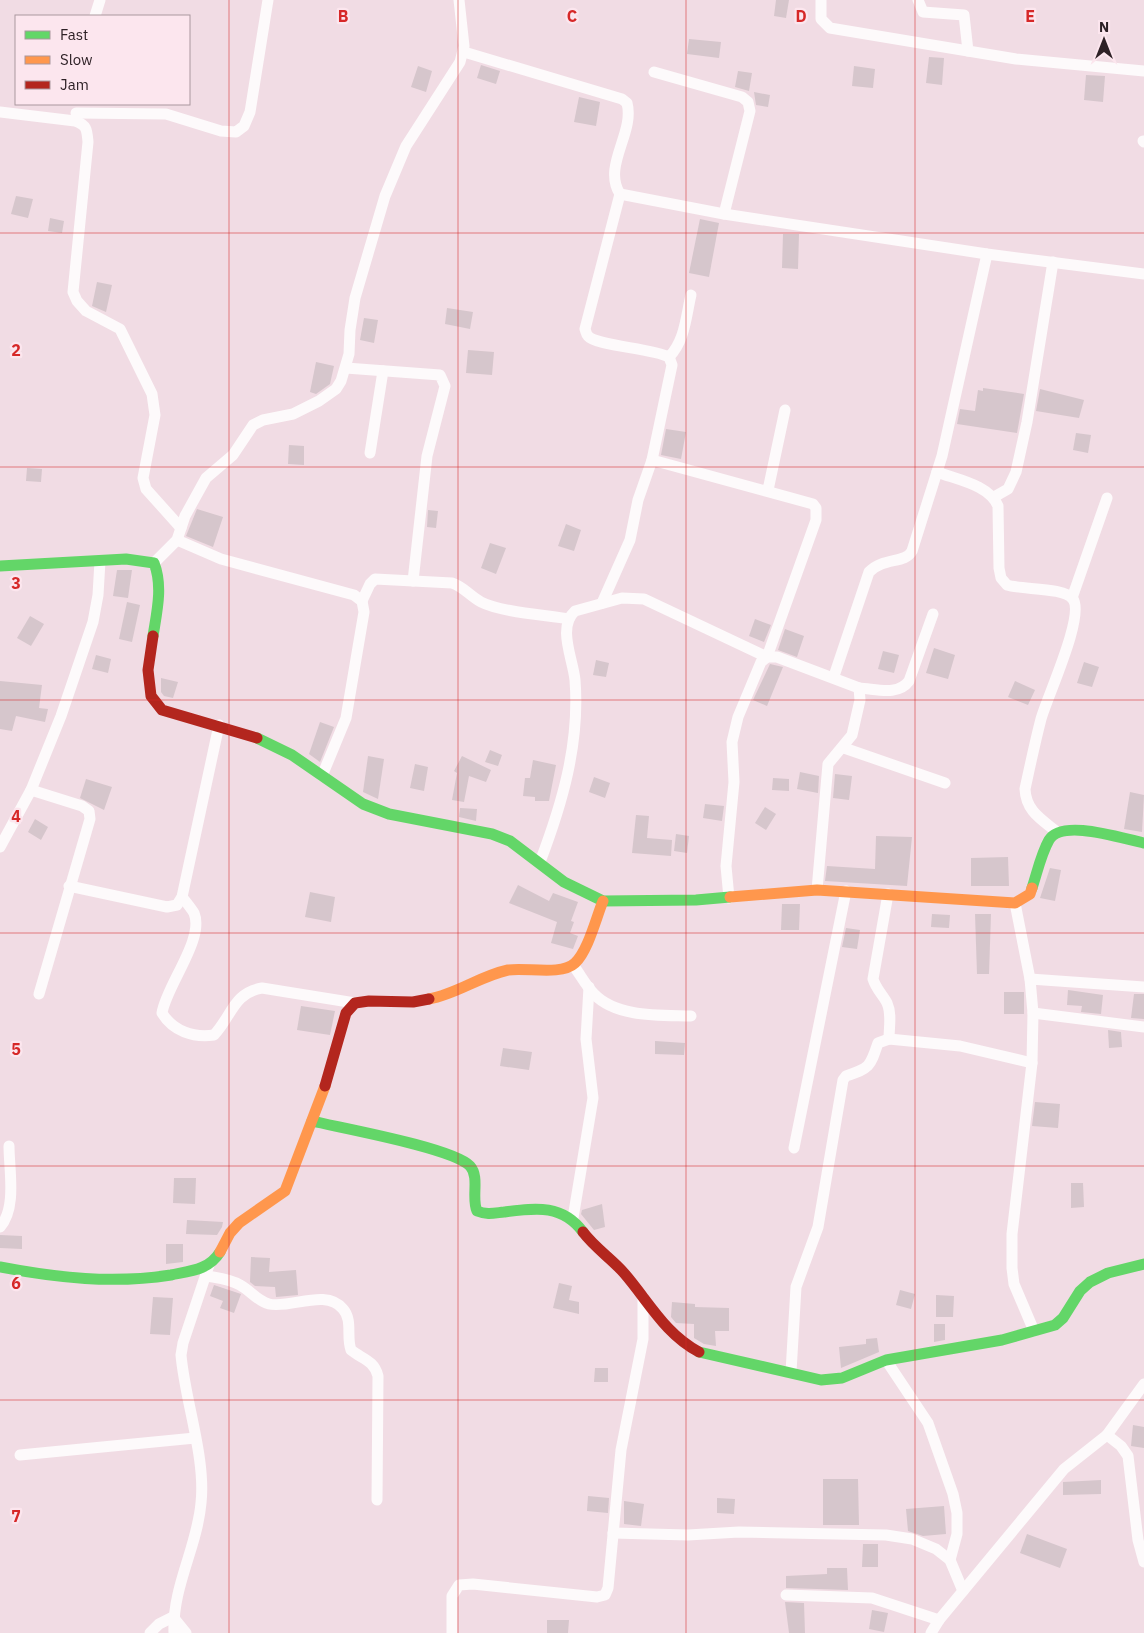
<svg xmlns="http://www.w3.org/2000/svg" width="1144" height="1633" font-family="'IBM Plex Sans',sans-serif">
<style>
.building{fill:#d6c6cc}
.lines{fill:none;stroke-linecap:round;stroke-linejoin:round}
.street{stroke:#fdfafb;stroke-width:11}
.fast{stroke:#63d668;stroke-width:11}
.slow{stroke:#ff974d;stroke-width:11}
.jam{stroke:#b3261e;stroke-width:11}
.grid{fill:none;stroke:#d62828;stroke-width:1;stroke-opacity:0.55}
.grid-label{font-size:16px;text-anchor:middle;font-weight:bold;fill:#d62828;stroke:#fce6ee;stroke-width:4.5;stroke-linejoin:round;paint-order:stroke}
</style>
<rect width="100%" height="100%" fill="#f1dce4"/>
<g class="building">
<path d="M776,0H789L786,18L774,16Z"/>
<path d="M689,39L721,42L719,58L687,54Z"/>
<path d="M929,57L944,58L942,85L926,83Z"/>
<path d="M481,65L500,71L496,84L477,78Z"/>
<path d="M418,66L432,71L426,92L411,87Z"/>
<path d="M854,66L875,69L873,88L852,86Z"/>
<path d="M738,71L752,73L749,91L735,87Z"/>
<path d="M1086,75L1105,76L1103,102L1084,100Z"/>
<path d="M754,92L770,95L768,107L756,105Z"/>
<path d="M579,97L600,102L596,126L574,122Z"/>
<path d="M16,196L33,199L28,218L11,214Z"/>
<path d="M50,218L64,221L62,233L48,231Z"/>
<path d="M700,219L719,223L709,277L689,273Z"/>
<path d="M783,234H799L798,269L782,268Z"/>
<path d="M97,282L112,285L106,312L92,306Z"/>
<path d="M447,308L473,312L470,329L445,324Z"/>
<path d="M364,318L378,320L374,343L360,340Z"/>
<path d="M468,350L494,352L492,375L466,373Z"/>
<path d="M316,362L334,366L330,384L316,394L310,392Z"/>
<path d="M983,388L1024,394L1017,433L957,424L960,409L975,411L978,390L983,391Z"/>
<path d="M1040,389L1084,400L1079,418L1036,411Z"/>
<path d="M666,429L686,432L681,459L661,455Z"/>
<path d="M1076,433L1091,435L1088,453L1073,450Z"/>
<path d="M289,445L304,446V465L288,464Z"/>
<path d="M27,468L42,469L41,482L26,481Z"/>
<path d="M197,509L223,517L213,547L186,536Z"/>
<path d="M428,510L438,511L436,528L427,527Z"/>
<path d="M566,524L581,530L574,551L558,546Z"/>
<path d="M490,543L506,548L496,574L481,568Z"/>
<path d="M117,570H132L128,598L113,596Z"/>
<path d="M127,602L140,605L132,642L119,639Z"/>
<path d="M30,616L44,624L31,646L17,638Z"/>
<path d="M755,619L771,625L764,642L749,636Z"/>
<path d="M785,629L804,636L797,657L778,650Z"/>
<path d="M934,648L955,655L948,679L926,673Z"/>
<path d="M883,651L899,655L894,673L878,669Z"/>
<path d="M96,655L111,659L108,673L92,669Z"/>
<path d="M596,660L609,663L606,677L593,675Z"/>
<path d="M1084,662L1099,667L1092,687L1077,683Z"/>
<path d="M770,664L783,667L767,706L753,700Z"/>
<path d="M161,678L178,682L173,698L164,696L161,692Z"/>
<path d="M0,681L42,685L39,708L48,709L45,722L16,716L12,731L0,729Z"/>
<path d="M1015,681L1035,690L1028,705L1008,697Z"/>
<path d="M320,722L334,727L320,762L309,754Z"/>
<path d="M490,750L502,755L498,766L485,762Z"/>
<path d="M368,756L384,759L378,799L363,792Z"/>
<path d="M462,756L491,770L486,782L469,776L464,802L452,800L457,773L454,771Z"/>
<path d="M533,760L556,765L549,801H535V797L523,796L525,778H530Z"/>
<path d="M415,764L428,767L424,791L410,788Z"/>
<path d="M800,772L819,776L818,793L797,789Z"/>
<path d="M835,774L852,776L849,800L833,798Z"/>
<path d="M594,777L610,783L605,798L589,792Z"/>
<path d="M773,778L789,779V791L772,790Z"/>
<path d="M86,779L112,787L104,810L80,798Z"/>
<path d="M1130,792L1144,795L1142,832L1124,829Z"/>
<path d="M705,804L724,806L722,821L703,818Z"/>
<path d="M765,807L776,814L766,830L755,823Z"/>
<path d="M460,808L477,809L476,821L459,817Z"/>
<path d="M636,815L649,816L647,838L672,840L671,856L632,853Z"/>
<path d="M35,819L48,827L41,840L28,832Z"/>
<path d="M676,834L689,836L687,853L674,851Z"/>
<path d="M876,836L912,837L907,886L825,881L827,866L875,869Z"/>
<path d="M1008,857L1009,886H971V858Z"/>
<path d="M1050,868L1061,870L1055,901L1040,898Z"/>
<path d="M518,885L549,901L553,893L578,902L571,921L574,922L570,933L578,936L573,949L551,943L557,922L509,903Z"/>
<path d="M310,892L335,897L331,922L305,917Z"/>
<path d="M782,904H800L799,930H781Z"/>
<path d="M932,914L950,915L949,928L931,927Z"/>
<path d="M975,914H991L989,974H977Z"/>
<path d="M846,928L860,930L857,949L842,947Z"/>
<path d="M1068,990L1103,995L1101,1014L1081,1012L1082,1006L1067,1005Z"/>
<rect x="1004" y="992" width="20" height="22"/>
<path d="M1134,994H1144V1019L1131,1018Z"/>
<path d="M301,1006L335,1011L330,1035L297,1030Z"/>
<path d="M1108,1030L1121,1032L1122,1047L1109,1048Z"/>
<path d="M655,1041L685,1043L684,1055L655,1054Z"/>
<path d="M503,1048L532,1052L529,1070L500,1066Z"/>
<path d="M1035,1102L1060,1104L1058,1128L1032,1126Z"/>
<path d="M174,1178H196L195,1204L173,1203Z"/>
<path d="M1071,1183H1083L1084,1207L1071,1208Z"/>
<path d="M602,1204L605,1227L594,1230L581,1214L582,1210Z"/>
<path d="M187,1220L223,1222L222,1227L217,1235L186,1234Z"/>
<path d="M0,1235L22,1236V1249L0,1248Z"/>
<path d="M166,1244H183V1262L166,1264Z"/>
<path d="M251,1257L270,1258L269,1272L296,1270L298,1295L276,1297L275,1287L255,1286L250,1282Z"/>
<path d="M559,1283L572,1286L569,1300L579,1302V1314L553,1308Z"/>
<path d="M214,1285L241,1294L234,1313L220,1308L223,1301L210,1296Z"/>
<path d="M900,1290L915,1294L911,1309L896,1305Z"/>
<path d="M936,1295L954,1296L953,1317H936Z"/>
<path d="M153,1297L173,1298L170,1335L150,1334Z"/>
<path d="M672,1302L695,1304V1307L729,1308V1331H715L716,1346L704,1344L694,1338V1324L676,1323L671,1317Z"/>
<path d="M934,1324H945V1340L934,1342Z"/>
<path d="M877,1338L879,1352L841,1368L839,1347L866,1344V1339Z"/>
<path d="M595,1368H608V1382H594Z"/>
<path d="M1133,1425L1144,1427V1448L1131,1446Z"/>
<path d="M823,1479H858L859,1525H823Z"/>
<path d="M1101,1480V1494L1063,1495V1482Z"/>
<path d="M588,1496L609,1498L608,1513L587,1511Z"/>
<path d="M717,1498L735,1499L734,1514L717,1513Z"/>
<path d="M624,1501L644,1504L641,1526L624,1524Z"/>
<path d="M944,1506L946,1534L923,1536L908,1531L906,1509Z"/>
<path d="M1027,1534L1067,1549L1060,1568L1020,1553Z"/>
<path d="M863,1544H878V1567H862Z"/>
<path d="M827,1568H847L848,1590L786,1588V1576L827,1574Z"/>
<path d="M785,1602L804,1603L805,1633H789Z"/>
<path d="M872,1610L888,1613L884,1632L869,1629Z"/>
<path d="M547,1620H569L568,1633H547Z"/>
</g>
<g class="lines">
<g class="street">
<path d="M821,0V19L830,28L1016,59L1144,71"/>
<path d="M918,0L923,12L964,15L968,51"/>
<path d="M95,16L100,0"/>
<path d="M464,52L622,99L627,103C635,133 602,166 620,194L724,214L987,254L1144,274"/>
<path d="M654,72L742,97L748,102L750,111L724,214"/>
<path d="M0,112L75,121C87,125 87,130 88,142L73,292L77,301L86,311L120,329L152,394L155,415L143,478L146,489L181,528"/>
<path d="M76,113L166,114L221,131L236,132L244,126L250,112L268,0"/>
<path d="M1143,141L1144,142"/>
<path d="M669,357C685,341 686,316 691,295"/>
<path d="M346,368L440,375L445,386L427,456L413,581"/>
<path d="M370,453L383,371"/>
<path d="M937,472C958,480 989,485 998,506L999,568L1001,578L1007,585C1022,590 1064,587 1073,599C1085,616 1047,697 1041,719C1035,742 1030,766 1025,789C1026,811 1041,819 1057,832"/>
<path d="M768,490L785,410"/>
<path d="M994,497L1008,489L1016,472L1027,422L1053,262"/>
<path d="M177,540L221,559L354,595L362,601L364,612L346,718L322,776"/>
<path d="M154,563L177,540L185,516L206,478L233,455L253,425L263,420L293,414L319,401L336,389L341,381L349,354L350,330L355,298L385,196L406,146L460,62L464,46L459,0"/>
<path d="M1072,598L1107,498"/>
<path d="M362,601L370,584L375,579L452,583C464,587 470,596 481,602C500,612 546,615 569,619"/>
<path d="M602,603L630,540L638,500L652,460L672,365L669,357C652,348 596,346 588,336C586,334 586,331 585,329L620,194"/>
<path d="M834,676L869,572C884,557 905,564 912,551L942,456L987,254"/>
<path d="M859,688C877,689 898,696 909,681L933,614"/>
<path d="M844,748L945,783"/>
<path d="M31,790L82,806L89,811L90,819L39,994"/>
<path d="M0,847L31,790L61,716L93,622L98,595L100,561"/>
<path d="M540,862C562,804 580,744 575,680C573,659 557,627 575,611L622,598L644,599L767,657L816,520V508L813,504L652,460"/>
<path d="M69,886L167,907L177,905L182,897L219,725"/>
<path d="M888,894L873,979C876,989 883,995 887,1003C892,1014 889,1027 889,1039"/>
<path d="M182,897C186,902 191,908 194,913C205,939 166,986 162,1013C173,1031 193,1038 214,1035C232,1016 233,993 262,988L355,1003"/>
<path d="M729,898L726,866L734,782L732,742L738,717L761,662L767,657H777L859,688L860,700L852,735L828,764L817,890"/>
<path d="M1015,903L1030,979L1033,1013L1032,1063L1012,1234V1268L1014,1284L1034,1331"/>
<path d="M573,965C580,974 586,986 594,994C617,1018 661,1015 691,1016"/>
<path d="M1030,979L1144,987"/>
<path d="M1033,1013L1144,1027"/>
<path d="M794,1148L846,891"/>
<path d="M573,1218L593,1098L586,1039L589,987"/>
<path d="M0,1227C17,1208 9,1170 9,1146"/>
<path d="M207,1276C218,1278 230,1279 240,1285C250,1290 257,1301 269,1304C291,1309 326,1288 343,1309C353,1320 346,1337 351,1350C362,1359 374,1360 378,1376L377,1500"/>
<path d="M886,1360L928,1423L953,1494L957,1513V1534L950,1560"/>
<path d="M791,1372L796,1287L818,1227L843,1080L846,1076C870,1068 870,1067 878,1043L889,1039L960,1046L1032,1063"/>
<path d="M1107,1435L1121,1446L1128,1456L1138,1540L1144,1562"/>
<path d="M20,1455L195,1438"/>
<path d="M613,1533L688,1535L739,1532L886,1535L912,1539L936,1549L950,1560L963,1591"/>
<path d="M786,1595L872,1598L939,1620"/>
<path d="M150,1633L159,1624L173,1617L186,1633"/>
<path d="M174,1633C172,1587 197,1548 201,1503C206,1458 185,1401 181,1355L183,1343L209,1265"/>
<path d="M452,1633V1596L459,1585L473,1584L597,1597L605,1595L608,1588L621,1450L643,1339V1297"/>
<path d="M931,1633L939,1620L1064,1469L1107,1435L1144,1384"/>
</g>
<g class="fast">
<path d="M0,566L126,559L154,563C163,586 157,611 153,636"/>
<path d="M257,738L292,755L363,804L389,814L492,834L510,841L564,882L603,901L696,900L730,897"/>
<path d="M1032,888C1037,873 1041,854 1049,840C1062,818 1123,839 1144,843"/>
<path d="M312,1121C341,1128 453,1148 470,1166C480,1177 471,1198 477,1211C487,1215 494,1213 504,1212C536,1208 562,1204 583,1232"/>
<path d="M0,1267C57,1278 113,1284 171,1275C190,1271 209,1270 220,1252"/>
<path d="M699,1352L821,1380L842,1378L886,1360L1002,1340L1055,1325L1063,1318L1080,1291L1090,1282L1108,1273L1144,1264"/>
</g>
<g class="slow">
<path d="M730,897L817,890L1015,903L1030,894L1032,888"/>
<path d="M429,999C457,994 480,976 508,970C526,967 561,976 575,963C588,951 596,918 603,901"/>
<path d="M220,1252L230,1233L239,1223L285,1191L325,1086"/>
</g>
<g class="jam">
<path d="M153,636L148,670L151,696L162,710L257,738"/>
<path d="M325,1086L346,1013L355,1003L369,1001L413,1002L429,999"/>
<path d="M583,1232C595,1248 612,1259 624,1273C649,1302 665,1334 699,1352"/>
</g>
</g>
<path class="grid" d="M229,0V1633M458,0V1633M686,0V1633M915,0V1633M0,233H1144M0,467H1144M0,700H1144M0,933H1144M0,1166H1144M0,1400H1144"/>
<g class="grid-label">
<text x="343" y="22">B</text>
<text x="572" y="22">C</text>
<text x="801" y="22">D</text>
<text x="1030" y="22">E</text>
<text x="16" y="356">2</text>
<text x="16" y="589">3</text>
<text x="16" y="822">4</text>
<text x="16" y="1055">5</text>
<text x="16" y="1289">6</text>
<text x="16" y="1522">7</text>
</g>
<rect x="15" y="15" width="175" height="90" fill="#fce6ee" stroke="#aa979e"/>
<rect x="25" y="31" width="25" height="8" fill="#63d668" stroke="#aa979e"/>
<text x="60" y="40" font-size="15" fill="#2e2126">Fast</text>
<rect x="25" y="56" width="25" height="8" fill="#ff974d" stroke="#aa979e"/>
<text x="60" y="65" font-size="15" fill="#2e2126">Slow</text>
<rect x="25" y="81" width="25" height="8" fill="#b3261e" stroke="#aa979e"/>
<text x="60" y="90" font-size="15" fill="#2e2126">Jam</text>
<g transform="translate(1104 40)" stroke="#fce6ee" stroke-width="4" paint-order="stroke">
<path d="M0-4L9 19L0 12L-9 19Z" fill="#2e2126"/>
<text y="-8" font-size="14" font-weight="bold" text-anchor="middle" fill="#2e2126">N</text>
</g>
</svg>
